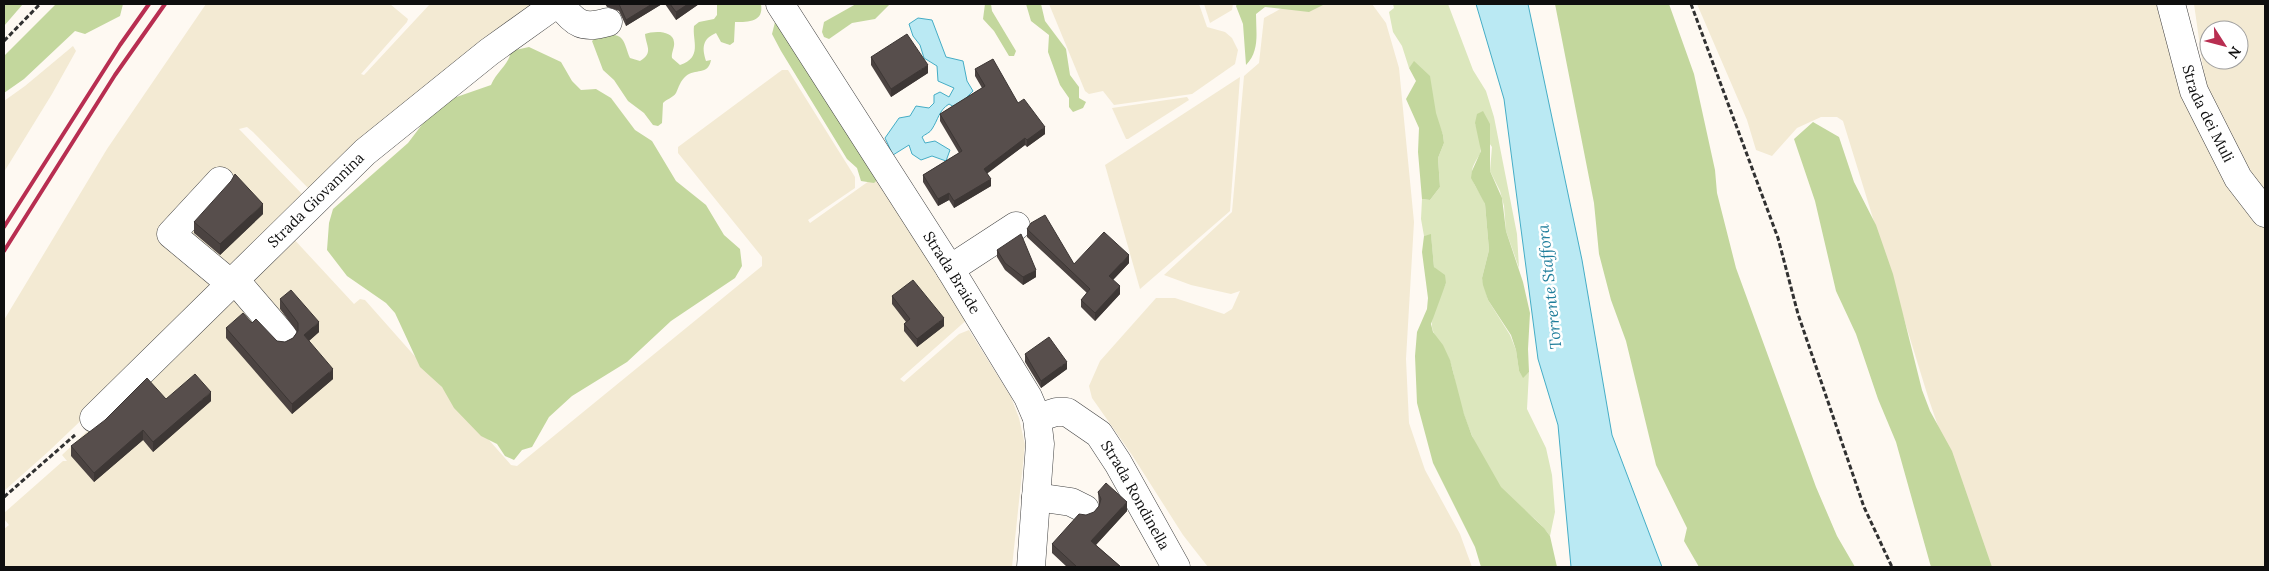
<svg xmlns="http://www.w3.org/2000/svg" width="2269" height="571" font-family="Lora,serif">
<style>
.farmland{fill:#f3ead3;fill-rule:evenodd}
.green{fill:#dce7bd}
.forest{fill:#c3d79d}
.water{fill:#bae9f3;stroke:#45adc6}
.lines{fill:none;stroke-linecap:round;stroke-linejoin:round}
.minor-casing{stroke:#424242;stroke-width:29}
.path{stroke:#313131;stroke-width:3;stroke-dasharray:5 2.5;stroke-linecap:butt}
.minor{stroke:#fff;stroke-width:28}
.rail{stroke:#b82e51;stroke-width:4}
.wall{fill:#4b4341}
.shaded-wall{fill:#3d3735}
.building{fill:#574e4c;stroke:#3d3735}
.labels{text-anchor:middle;stroke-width:5;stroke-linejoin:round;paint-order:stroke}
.street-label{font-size:15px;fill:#0f0f0f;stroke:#fff}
.water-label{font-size:16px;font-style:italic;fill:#1f7e9b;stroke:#fff}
</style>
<rect width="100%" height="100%" fill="#fef9f2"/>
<g class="farmland">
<path d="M206,4H390L408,19L407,22L361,74L364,75L430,4H540L309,189L253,132L247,127L239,129L303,195L279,223L354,304L360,299L365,300L511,465L517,466L762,266V257L678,153V147L782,70H788L855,177V188L808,220L810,223L876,176L970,317L900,379L904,382L959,334L969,330L1011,397L1019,418L1025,445L1012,567H4V529L9,525L4,519V513L63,461H67L62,455L216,308L207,300L49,451L4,491V320L107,149Z"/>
<path d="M1049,4H1199L1207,27L1225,32L1232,38L1238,50L1235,64L1192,94L1114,105L1103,91L1089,94L1085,91Z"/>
<path d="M1204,4H1233L1232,10L1210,23Z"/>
<path d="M1289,4H1372L1386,23L1399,68L1414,222L1406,359L1409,423L1425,470L1460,534L1472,567H1208L1183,535L1132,455L1092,398L1089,386L1100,361L1156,298H1175L1224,314L1232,309L1240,291L1231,294L1191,285L1164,275L1232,212L1244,76L1259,63L1264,18Z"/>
<path d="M1697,4H2164L2265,223V567H1987L1929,400L1843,121L1837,117H1821L1797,128L1772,156L1756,150L1747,120Z"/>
<path d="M2194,4H2265V198L2229,136L2205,81ZM2209,30H2239V60H2209Z"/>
<path d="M73,46L76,51L52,94L4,172V101L25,86Z"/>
<path d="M1240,77L1230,211L1140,289L1105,165Z"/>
<path d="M1187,97L1189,100L1128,139H1126L1112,108Z"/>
</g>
<path class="green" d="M1393,4H1448L1473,70L1486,91L1494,117L1517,234L1519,268L1506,231L1504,206L1500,191L1490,171L1492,147L1475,123C1478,132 1483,144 1480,154C1477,159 1472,166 1472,172C1471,185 1481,192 1485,204L1489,250L1482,278L1488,300L1510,335L1516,350L1519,371L1523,377L1529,372L1527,409L1546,448L1552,475L1555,512L1550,536C1537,517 1516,506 1501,488C1483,466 1466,424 1458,396C1455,383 1454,371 1449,359C1445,349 1432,335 1432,326C1431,313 1441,295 1446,283L1434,267L1431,235L1424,236L1421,219L1422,199L1430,200L1440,187L1438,158L1444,143L1443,135L1414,62L1409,68L1402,46L1393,32L1389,12L1394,8Z"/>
<g class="forest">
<path d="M4,4H23L4,26Z"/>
<path d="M56,4H123L120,16L85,34L75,31L24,79L4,93V56Z"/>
<path d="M717,4H761C764,22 749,22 735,22L734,42L730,45L721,42L716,33C702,39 702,48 706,61L711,60C708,76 695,68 686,76C680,81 679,87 676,93C673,98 666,99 663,103L662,123L658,126L653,125L644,113L628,101L614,80L603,70L592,41C598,36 616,31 622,39C626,44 627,52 630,58L640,61C654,53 646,46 645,34C653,31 673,30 674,42C675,47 671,53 672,58L680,65C703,57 692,41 694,26L699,22L714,19L717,15Z"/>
<path d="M856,4H890L875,19L852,23L829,39L824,37L822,32L824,22Z"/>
<path d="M985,4H991L992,11L1016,51L1014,56H1009L994,31L983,19Z"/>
<path d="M1026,4H1041L1045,21L1066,49L1070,75L1079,87V98L1086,102L1083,108L1073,112L1069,107V98L1060,85L1048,52L1049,35L1031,21Z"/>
<path d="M1237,4H1325L1309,12L1265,7L1256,14C1256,32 1260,51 1246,65L1243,24L1236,6Z"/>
<path d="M1555,4H1669L1694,74L1715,170L1717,193L1736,268L1816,487L1837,536L1855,567H1699L1684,541L1687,528L1656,465L1626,341L1611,300L1599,254L1594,203Z"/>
<path d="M775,22L879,178L874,183L861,181L857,168L847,159L781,51L772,34Z"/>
<path d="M529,47L561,62L572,81L581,90L596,89L611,98L635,130L652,141L676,181L706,205L724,235L740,249L742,266L735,278L671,321L627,362L572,396L549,417L532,447L522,450L514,460L505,456L497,444L481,436L454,408L442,387L420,367L395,313L386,303L347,276L327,250L329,223L333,209L408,143L430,114L445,101L491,85C497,71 509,65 511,51Z"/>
<path d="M1414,61L1430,76L1436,113L1443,135L1444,143L1438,158L1440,187L1430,200L1422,199L1418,152L1419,128L1406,99L1416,81L1409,68Z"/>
<path d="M1483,111L1490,124V171L1502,198L1506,231L1523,282L1530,313L1528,349L1529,372L1523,378L1519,371L1516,350L1511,335L1488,300L1483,285L1482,278L1489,250L1485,204L1471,178L1472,171L1481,151L1475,123L1477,114Z"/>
<path d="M1813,122L1839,137L1854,182L1876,225L1893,274L1922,390L1930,411L1952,451L1992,567H1931L1896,442L1878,399L1856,334L1836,291L1815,201L1794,139Z"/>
<path d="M1431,234L1434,267L1445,275L1446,283L1431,324L1433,332L1443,345L1450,360L1464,414L1472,436L1501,487L1544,528L1550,536L1557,567H1481L1475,547L1433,463L1417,403L1415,356L1417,332L1427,309L1428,298L1422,252L1424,236Z"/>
</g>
<g class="water">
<path d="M1476,4H1528L1582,260L1612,435L1662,567H1571L1558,425L1538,359L1504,99Z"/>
<path d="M918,18L932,20L946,57L963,61L967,81L973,91L956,108L949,104C939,110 938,120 932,129C930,133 925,134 922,137L925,143L935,141L950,150L946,161L932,156L921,160L912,154L909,145L893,155L885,138L899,118L910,116L916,106L929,108L934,103V95L940,92L949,97L954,88L938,81L937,66L924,58L920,45L913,36L909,24Z"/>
</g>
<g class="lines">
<defs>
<g id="minor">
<path d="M559,4C576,23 581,30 608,22"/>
<path id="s1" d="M780,4L950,269L1028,397L1037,418L1040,444L1031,567"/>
<path id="s2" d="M2171,4L2194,91L2238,178L2265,213"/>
<path d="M220,181L171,234L231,284"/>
<path d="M950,269L1016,226"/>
<path d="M235,280L283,336"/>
<path id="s3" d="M94,418L365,152L489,52L556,4"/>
<path id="s4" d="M1037,418L1056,412H1067L1099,434L1118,463L1176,567"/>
<path d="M1036,497L1071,502L1085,509"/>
</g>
</defs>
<use href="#minor" class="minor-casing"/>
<g class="path">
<path d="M1691,4L1778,238L1798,314L1864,507L1892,567"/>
<path d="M4,41L40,4"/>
<path d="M4,497L75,435"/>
</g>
<use href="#minor" class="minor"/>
<g class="rail">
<path d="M4,227L120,45L149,4"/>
<path d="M4,251L115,75L165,4"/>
</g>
</g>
<g class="wall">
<path d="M605,4H662L626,26L619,11L607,7Z"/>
<path d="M665,4H699L676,20Z"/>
<path d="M871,57L928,73L891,97L871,65Z"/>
<path d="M975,69L1018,103L1045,134L1027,147L1025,145L987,173L991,186L954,208L949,200L938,206L923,182V175L959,153L940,121V114L982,88L975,76Z"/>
<path d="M263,214L220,255L194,233V222Z"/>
<path d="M1027,229L1074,264L1129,263L1113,280L1120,294L1095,321L1081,307V300L1087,293L1027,237Z"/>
<path d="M997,250L1036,277L1023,285L1005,270L997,257Z"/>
<path d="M892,296L944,326L917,347L904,331V324L906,322L892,304Z"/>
<path d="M280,299L319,332L309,341L333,379L292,414L226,338V328L252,323L277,341L285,342L293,338L297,332L280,309Z"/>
<path d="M1025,354L1067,369L1041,388L1025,362Z"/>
<path d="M166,399L211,401L153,452L143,440L94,482L71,456V446Z"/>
<path d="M1098,492L1127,511L1096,545L1121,567H1067L1052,553V544L1094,512L1099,506Z"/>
</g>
<g class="shaded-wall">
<path d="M652,4H662L626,26V20Z"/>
<path d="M688,4H699L676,20V12Z"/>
<path d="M928,65V73L891,97V89Z"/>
<path d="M1045,127V134L1027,147V140Z"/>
<path d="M1025,138V145L984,176V169Z"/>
<path d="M991,179V186L954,208V201Z"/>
<path d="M949,193V200L938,206V199Z"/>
<path d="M263,204V214L220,255V244Z"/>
<path d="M1129,255V263L1109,284V276Z"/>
<path d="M1036,270V277L1023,285V277Z"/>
<path d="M1120,286V294L1095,321V313Z"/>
<path d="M944,318V326L917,347V339Z"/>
<path d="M319,322V332L304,345V335Z"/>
<path d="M1067,362V369L1041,388V381Z"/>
<path d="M333,369V379L292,414V404Z"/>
<path d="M211,392V401L153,452V442Z"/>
<path d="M143,430V440L94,482V473Z"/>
<path d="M1127,502V511L1091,550V541Z"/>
</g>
<g class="building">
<path d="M618,4H652L626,20L619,4Z"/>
<path d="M670,4H688L676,12Z"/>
<path d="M907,34L928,65L891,89L871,57Z"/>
<path d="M993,59L1018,103L1024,99L1045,127L1027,140L1025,138L984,169L991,179L954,201L949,193L938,199L923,175L962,151L940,114L985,86L975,69Z"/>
<path d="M235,174L263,204L220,244L194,222L231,181Z"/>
<path d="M1045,215L1074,264L1104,232L1129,255L1109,276L1120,286L1095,313L1081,300L1090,289L1027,229L1031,223Z"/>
<path d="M1021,234L1036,270L1023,277L1005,263L997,250Z"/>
<path d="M913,280L944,318L917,339L904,324L910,319L892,296Z"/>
<path d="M291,290L319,322L304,335L333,369L292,404L226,328L243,313L252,323L256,319L277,341L285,342L293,338L298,331V323L280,299Z"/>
<path d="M1049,337L1067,362L1041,381L1025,354Z"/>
<path d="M195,374L211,392L153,442L143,430L94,473L71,446L105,420L147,378L166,399Z"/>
<path d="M1106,483L1127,502L1091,541L1121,567H1077L1052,544L1079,514L1086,515L1094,512L1099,506L1101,499L1098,492Z"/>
</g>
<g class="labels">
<g class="street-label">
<text dy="5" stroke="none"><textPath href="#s2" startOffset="116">Strada dei Muli</textPath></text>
<text dy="5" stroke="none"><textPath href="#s3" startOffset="311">Strada Giovannina</textPath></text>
<text dy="5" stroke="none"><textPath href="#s1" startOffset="319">Strada Braide</textPath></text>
<text dy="5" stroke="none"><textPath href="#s4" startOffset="141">Strada Rondinella</textPath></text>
</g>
<g class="water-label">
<text transform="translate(1549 287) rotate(-96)" y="6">Torrente Staffora</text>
</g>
</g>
<rect width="2269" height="571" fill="none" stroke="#0f0f0f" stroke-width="10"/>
<g transform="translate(2224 45) rotate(126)"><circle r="24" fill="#ffffff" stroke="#9f9f9f"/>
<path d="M0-4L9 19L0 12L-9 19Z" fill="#b82e51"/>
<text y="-8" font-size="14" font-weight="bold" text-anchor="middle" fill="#0f0f0f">N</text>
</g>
</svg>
